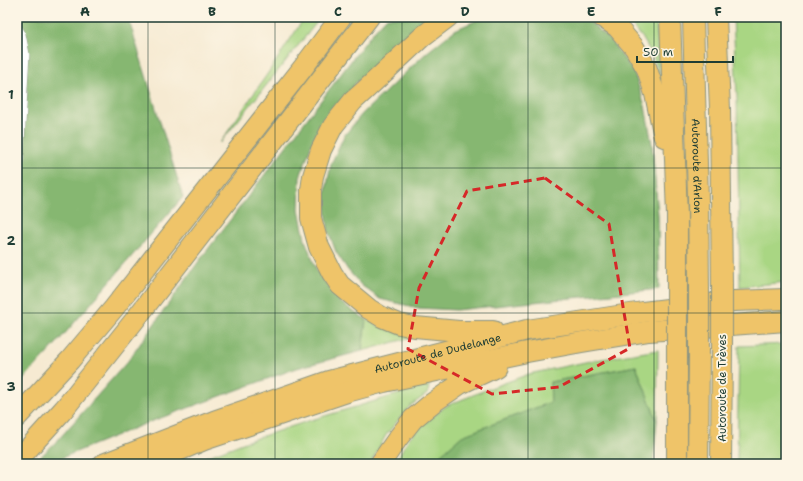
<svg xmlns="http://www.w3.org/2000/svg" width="803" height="481" font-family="'Shantell Sans',sans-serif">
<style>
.green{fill:#a9d683;stroke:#648a5c}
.forest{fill:#86b771;stroke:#527a52}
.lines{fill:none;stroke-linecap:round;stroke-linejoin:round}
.minor-casing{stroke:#8a9483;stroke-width:12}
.motorway-casing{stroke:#8a9483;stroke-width:22}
.minor{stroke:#fff;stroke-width:11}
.motorway{stroke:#efc469;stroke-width:20}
.motorway-bridge-casing{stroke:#8a9483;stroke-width:22;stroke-linecap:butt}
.motorway-bridge{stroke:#efc469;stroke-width:20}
.marked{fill:none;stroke:#d62828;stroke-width:3;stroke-dasharray:8 5;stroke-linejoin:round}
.grid{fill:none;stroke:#1f3d34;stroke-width:1;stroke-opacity:0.55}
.labels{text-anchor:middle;stroke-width:3.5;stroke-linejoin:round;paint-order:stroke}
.street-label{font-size:11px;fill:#1f3d34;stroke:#fcf5e5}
.neatline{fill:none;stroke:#1f3d34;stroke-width:1.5}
.grid-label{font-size:13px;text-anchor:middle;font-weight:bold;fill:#1f3d34}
</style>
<rect width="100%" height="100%" fill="#fcf5e5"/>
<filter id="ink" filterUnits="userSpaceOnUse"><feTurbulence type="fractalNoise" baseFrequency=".025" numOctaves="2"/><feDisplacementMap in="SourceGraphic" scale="8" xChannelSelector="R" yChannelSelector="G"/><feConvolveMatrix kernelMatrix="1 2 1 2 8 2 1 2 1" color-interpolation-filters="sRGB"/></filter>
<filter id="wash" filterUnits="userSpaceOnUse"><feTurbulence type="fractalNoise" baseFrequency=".012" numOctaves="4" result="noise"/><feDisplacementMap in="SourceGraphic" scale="16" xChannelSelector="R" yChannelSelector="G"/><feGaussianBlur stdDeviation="0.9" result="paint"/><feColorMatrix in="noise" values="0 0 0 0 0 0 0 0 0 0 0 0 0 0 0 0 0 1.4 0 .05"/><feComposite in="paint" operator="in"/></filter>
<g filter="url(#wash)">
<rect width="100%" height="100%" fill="#f6ead2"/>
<g class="green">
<path d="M305,17H321L220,143L268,73Z"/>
<path d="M624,17H656L660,76L653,56L642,37Z"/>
<path d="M733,17H786V282L740,287L737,97Z"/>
<path d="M366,319L376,325L413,337L362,351Z"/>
<path d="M786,344V464H737L739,346Z"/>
<path d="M658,350L657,421L636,366L550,382L551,402L462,436L430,464H394L409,438L426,422L446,406L488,389L529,374L590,361Z"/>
<path d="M429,385L428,393L409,407L386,435L370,464H188L248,441L308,421Z"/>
</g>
<g class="forest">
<path d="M17,17H128L183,197L55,345L17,386Z"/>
<path d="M387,17H429L391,49L355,84L330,114L311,146L300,177L299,209L305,240L317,271L340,302L357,314L366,319L362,351L297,368L147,423L66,456L50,464H33L58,440L128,361L199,261L373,32Z"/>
<path d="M484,17H581L588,20L610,40L634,72L645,106L652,144L658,215L659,289L456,310L418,308L380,299L361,285L348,270L336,252L328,230L325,196L331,164L344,136L362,114L425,54L455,30Z"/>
<path d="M636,366L657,421L653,464H430L462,436L551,402L550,382Z"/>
</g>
</g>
<g filter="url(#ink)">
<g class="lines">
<defs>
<path id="minor" d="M17,29L20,34L24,54L17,178"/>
<g id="motorway">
<path d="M448,17L423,36L363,92L353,101L333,126L321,150L313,176L311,190V218L319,247L332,273L340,285L369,309L382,317L399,324L415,327L459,331H493"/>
<path d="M602,17L617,27L634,47L647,69L655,94L664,137"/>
<path d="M670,17L677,216V290"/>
<path id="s1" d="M693,17L698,200L699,288"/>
<path d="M716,17L720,109L722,285"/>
<path d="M17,417L70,360L114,308L302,69L341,17"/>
<path d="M17,461L64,409L134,321L369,17"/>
<path id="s2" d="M103,464L214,421L329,381L527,330L643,312L734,301L786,299"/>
<path d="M147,464L204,440L255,423L347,392L384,382L527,352L582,342L649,331L786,321"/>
<path d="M380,464L398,438L413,419L431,404L460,384L496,367"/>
<path d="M677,464V350"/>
<path d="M698,464L699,348"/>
<path d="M721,464L722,346"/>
</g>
</defs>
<use href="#minor" class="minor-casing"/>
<use href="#motorway" class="motorway-casing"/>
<use href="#minor" class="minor"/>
<use href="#motorway" class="motorway"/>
<defs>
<g id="motorway-bridge">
<path d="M722,346V285"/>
<path d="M699,348V288"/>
<path d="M677,350V290"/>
</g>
</defs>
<use href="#motorway-bridge" class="motorway-bridge-casing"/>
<use href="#motorway-bridge" class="motorway-bridge"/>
</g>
</g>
<path class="marked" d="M545,178L609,224L630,348L559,387L492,394L408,349L419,288L467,191Z"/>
<path class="grid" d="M148,17V464M275,17V464M402,17V464M528,17V464M654,17V464M17,168H786M17,313H786"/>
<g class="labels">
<g class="street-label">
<text dy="4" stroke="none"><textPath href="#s1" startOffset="149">Autoroute d'Arlon</textPath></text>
<text dy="4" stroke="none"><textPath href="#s2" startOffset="353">Autoroute de Dudelange</textPath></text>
<text transform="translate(722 388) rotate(-90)" y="4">Autoroute de Trèves</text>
</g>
</g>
<rect width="803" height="481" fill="none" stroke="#fcf5e5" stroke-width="44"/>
<path d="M637 56v6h96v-6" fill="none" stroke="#1f3d34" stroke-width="2"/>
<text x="643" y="56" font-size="12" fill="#1f3d34" stroke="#fcf5e5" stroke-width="3" paint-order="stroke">50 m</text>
<rect x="22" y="22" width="759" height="437" class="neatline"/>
<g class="grid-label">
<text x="85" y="16">A</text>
<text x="212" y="16">B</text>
<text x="338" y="16">C</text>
<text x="465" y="16">D</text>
<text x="591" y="16">E</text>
<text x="718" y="16">F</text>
<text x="11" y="99">1</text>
<text x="11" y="245">2</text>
<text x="11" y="391">3</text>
</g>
</svg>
